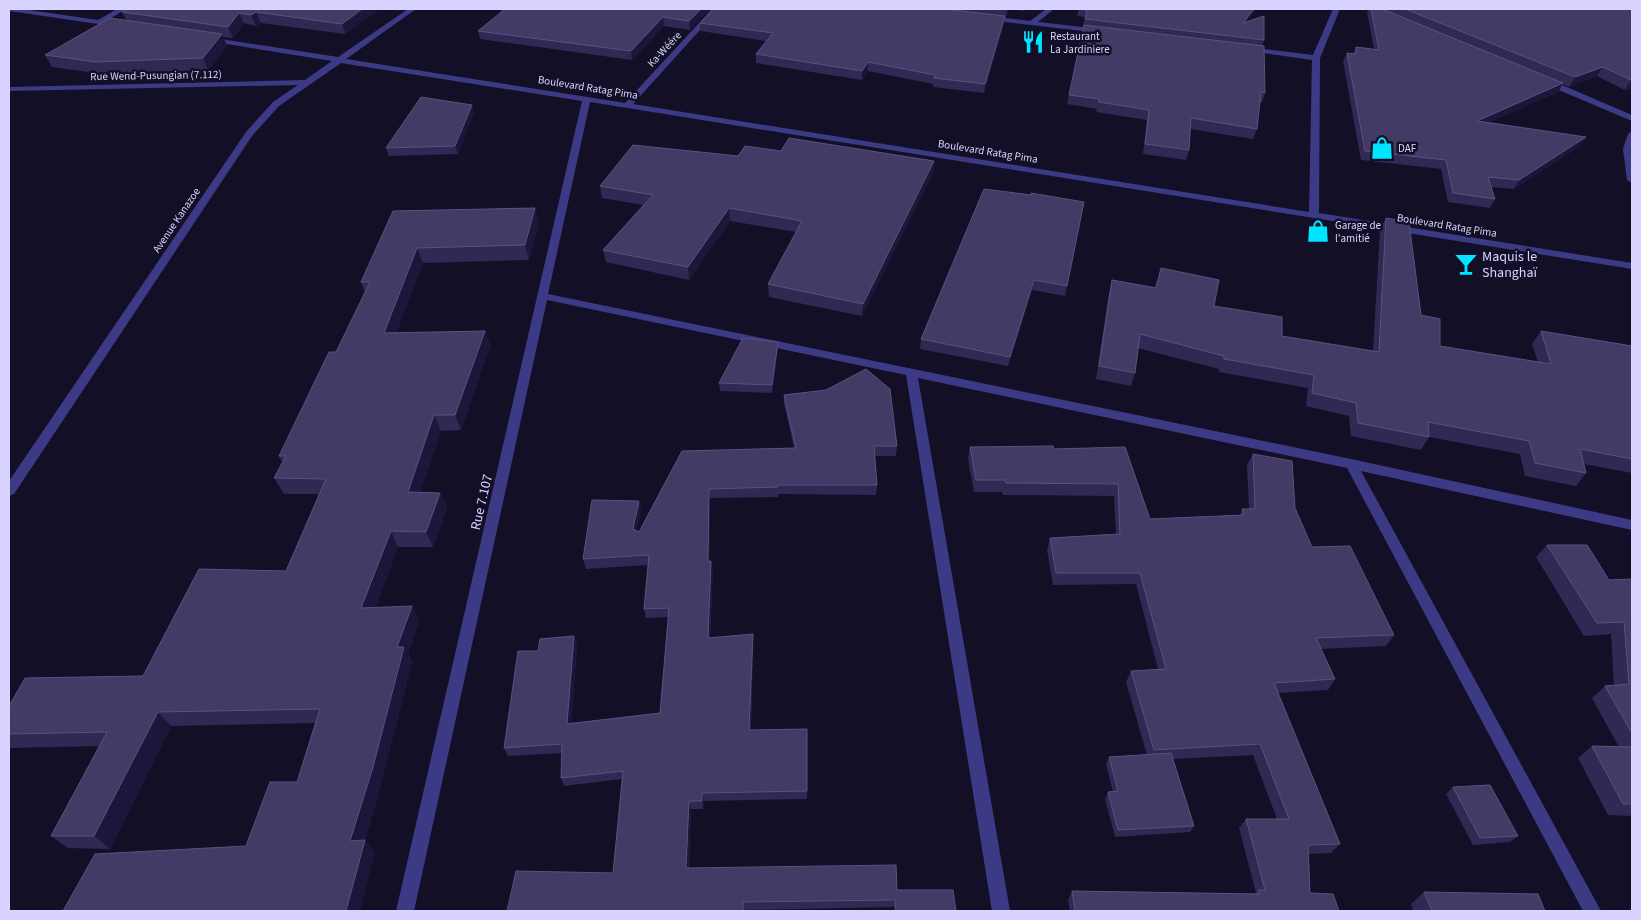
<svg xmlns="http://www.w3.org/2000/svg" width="1641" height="920" font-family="'Source Sans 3',sans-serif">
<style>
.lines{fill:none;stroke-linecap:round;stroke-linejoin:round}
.minor{fill:#3d3a85;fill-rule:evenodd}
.wall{fill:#312854}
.shaded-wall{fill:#1d163a}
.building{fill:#433a66;stroke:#5a527e}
.labels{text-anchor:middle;stroke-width:5;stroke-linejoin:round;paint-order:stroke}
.far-poi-label{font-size:11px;fill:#d9d4ff;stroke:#130f26;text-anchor:start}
.far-street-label{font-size:11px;fill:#d9d4ff;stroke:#130f26}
.poi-label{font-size:14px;fill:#d9d4ff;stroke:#130f26;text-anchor:start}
.street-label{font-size:14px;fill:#d9d4ff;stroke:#130f26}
</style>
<rect width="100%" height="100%" fill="#130f26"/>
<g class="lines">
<g class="minor">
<path d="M9,9H22L98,20L117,9H126L106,21L122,23L123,25L119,27L9,11Z"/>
<path d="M408,9H416L346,59L625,103L712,9H719L633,104L1309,212L1312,60L1249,51L1245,49L1249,47L1313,55L1333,9H1340L1320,58L1319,213L1632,263V269L590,102L548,294L1351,459L1632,520V530L1361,471L1601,911H1583L1347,468L918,378L1010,911H992L906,375L547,300L414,911H396L582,101L341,63L279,106L252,136L14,494L9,496V481L246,132L273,102L298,85L9,91V87L305,80L332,61L208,41L204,39L208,37L338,57Z"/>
<path d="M1046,9H1054L1038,22L1100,29L1104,31L1100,33L988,20L984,18L988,16L1030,21Z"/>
<path d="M1542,79H1548L1632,115V121L1542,83Z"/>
<path d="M1632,131V183L1627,180L1623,149L1628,134Z"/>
</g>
</g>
<g class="wall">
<path d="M380,9L345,34L261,23L256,26L244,23L233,38L223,37L227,46L208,70L102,74L52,67L45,55L126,20L122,12Z"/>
<path d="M501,9H710L690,30L664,26L632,60L480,39L478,31L501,12Z"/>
<path d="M713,9H1025L1024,11L1008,9L1006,17L1005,16L1004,25L984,93L933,87V84L868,71L862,80L756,63V54L766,41L701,31L700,23Z"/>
<path d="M1079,9L1247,22L1264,40L1262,46L1265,93L1262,103H1259L1257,129L1253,139L1190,129L1189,150L1186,160L1143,154L1147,120L1096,112L1097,109L1067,104L1085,17L1077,16Z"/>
<path d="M1369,9H1632V88L1625,90L1597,76L1569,87L1563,84L1558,92L1489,122L1586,137L1580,146L1514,189L1491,187L1495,199L1490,208L1448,202L1441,169L1361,160L1343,61L1347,53L1353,54L1356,47L1374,49L1367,12Z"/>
<path d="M472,105L474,112L458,154L389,156L386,148Z"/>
<path d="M781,151L934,161L933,173L862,316L769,297L768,284L796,232L730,221L689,280L606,262L603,250L643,205L602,198L600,186L738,156Z"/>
<path d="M1031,195L1084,202L1065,296L1032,290L1008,366L920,349L921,339Z"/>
<path d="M535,208L539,223L529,260L423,263L396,333L485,331L490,346L461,430L441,431L420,492L440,493L447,508L433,547H398L375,608L419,621L408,654L412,661L382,780L365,840L375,853L246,846L297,782L315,723L171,726L110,849L68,848L51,836L99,746L9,748V706L143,676L286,571L319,494H284L274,478L282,462L279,456L336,352L365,293L361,282L393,211Z"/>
<path d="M1386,218L1421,315L1440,346L1538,362L1532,344L1541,331L1632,346V473L1584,464L1586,473L1576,486L1525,476L1520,454L1429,437L1421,450L1351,436L1349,416L1306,406L1308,388L1219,372V369L1138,348L1135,373L1131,386L1096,379L1109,293L1112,280L1155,287L1161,268L1214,306L1282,336L1373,351L1380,230Z"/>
<path d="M778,342V350L772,393L720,391L719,383Z"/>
<path d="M784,395L897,446L896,456H875L877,485L876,495L778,494V497L710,498L709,561H711L713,570L710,638L753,644L751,730L807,729V799L704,801L703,809H691L689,868L897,890L956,911H895L894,907L744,910V911H507L613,873L622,779L564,786L561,778L562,753L508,756L504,748L538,651L574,636L577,645L571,723L660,713L669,617L646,618L644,609L648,565L586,569L583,559L639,501L641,511L636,530L639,532L682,451L794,448L784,404Z"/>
<path d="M970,447L1054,449L1125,447L1150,519L1240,515L1242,509H1249L1247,465L1253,454L1295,508L1312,547L1394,635L1386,646L1321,649L1335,679L1328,690L1278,693L1340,844L1331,853L1309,854L1310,893L1339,911H1070L1068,900L1072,891L1255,894L1256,893L1239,828L1246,819H1277L1253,755L1173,759L1194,826L1190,832L1115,837L1105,799L1108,792H1113L1106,764L1109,757L1147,755L1126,682L1131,671L1158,669L1136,584L1053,585L1047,550L1050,538L1116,534L1114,496L1003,495L1002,492H974L968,459Z"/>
<path d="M1547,545L1609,580L1632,579V816L1608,815L1578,758L1592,746L1619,747L1592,698L1605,686L1614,685L1611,634L1584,636L1536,557Z"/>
<path d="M1453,787L1518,836L1510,842L1473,845L1446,794Z"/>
<path d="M1424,892L1545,911H1413L1411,904Z"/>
</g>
<g class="shaded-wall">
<path d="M362,9H380L345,34L342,24Z"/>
<path d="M701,9H710L690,30L689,21Z"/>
<path d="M1254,9H1256L1241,30L1243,23Z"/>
<path d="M256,12L261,23L256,26L251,15Z"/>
<path d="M239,13L244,23L233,38L228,27Z"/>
<path d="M1005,16L1004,25L984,93L985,84Z"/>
<path d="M663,17L664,26L632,60L631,51Z"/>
<path d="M222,34L227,46L208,70L203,58Z"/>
<path d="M868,62V71L862,80V71Z"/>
<path d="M1603,67L1597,76L1569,87L1575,77Z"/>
<path d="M1631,80H1632V88L1625,90Z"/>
<path d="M1563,83L1558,92L1473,129L1477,121Z"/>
<path d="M472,105L474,112L458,154L455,146Z"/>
<path d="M1586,137L1580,146L1514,189L1519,180Z"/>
<path d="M934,161L933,173L862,316L863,304Z"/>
<path d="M535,208L539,223L529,260L525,245Z"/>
<path d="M729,208L730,221L689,280L688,267Z"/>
<path d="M417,248L423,263L390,349L384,333Z"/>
<path d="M1034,280L1032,290L1008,366L1010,357Z"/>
<path d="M485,331L490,346L461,430L455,415Z"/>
<path d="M778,342V350L772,393V385Z"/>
<path d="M434,415L441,431L415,508L408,492Z"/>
<path d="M709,489L710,498L709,571L708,561Z"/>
<path d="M440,493L447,508L433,547L426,532Z"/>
<path d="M639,501L641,511L635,539L633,529Z"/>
<path d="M391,531L398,547L369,623L361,608Z"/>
<path d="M711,561L713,570L709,647L708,638Z"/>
<path d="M412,606L419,621L408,654L412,661L382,780L361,853L350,841L397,647Z"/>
<path d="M753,634V644L750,739L749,730Z"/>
<path d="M574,636L577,645L570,733L567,724Z"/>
<path d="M158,712L171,726L110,849L94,836Z"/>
<path d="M702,793L704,801L703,809L702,801Z"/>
<path d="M689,801L691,809L688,876L686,868Z"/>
<path d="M365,840L375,853L360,911H346Z"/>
</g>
<g class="building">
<path d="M127,9H362L342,24L256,12L251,15L239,13L228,27L122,12Z"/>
<path d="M505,9H701L689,21L663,17L631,51L478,31Z"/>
<path d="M713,9H944L1005,16L985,84L934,78L935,75L868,62L862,71L756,54L773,33L700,23Z"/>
<path d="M1079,9H1254L1243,23L1264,16V40L1085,19L1087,10Z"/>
<path d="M1371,9H1382L1563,83L1477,121L1586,137L1519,180L1488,177L1495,199L1453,193L1446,160L1365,151L1347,53L1356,54V47L1379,50Z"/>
<path d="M1405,9H1632V80H1631L1603,67L1575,77Z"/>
<path d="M110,18L222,34L203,58L96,62L45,55Z"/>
<path d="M1084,25L1264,46L1265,93L1261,92L1257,129L1191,118L1189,150L1145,144L1149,110L1099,102V99L1069,95Z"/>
<path d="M421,97L472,105L455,146L386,148Z"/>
<path d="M789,138L934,161L863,304L768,284L802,221L729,208L688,267L603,250L653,195L600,186L633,145L738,156L745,146L781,151Z"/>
<path d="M984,189L1031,195V193L1084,202L1067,286L1034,280L1010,357L921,339Z"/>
<path d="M535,208L525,245L417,248L384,333L485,331L455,415H434L408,492L440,493L426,532L391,531L361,608L412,606L397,647H404L373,767L350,841L365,840L346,911H63L95,854L246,846L270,782H297L320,709L158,712L94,836H51L107,732L9,734V706L25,678L143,676L199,569L286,571L326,479L274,478L286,456H279L329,352H336L370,282H361L393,211Z"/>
<path d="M1386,218L1409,222L1421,315L1440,319V346L1551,364L1541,331L1632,346V459L1580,449L1586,473L1535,463L1529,441L1428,422L1429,437L1358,423L1356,403L1312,393L1314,375L1224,359V356L1140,334L1135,373L1099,366L1112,280L1156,288L1161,268L1219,280L1214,306L1282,317V336L1379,352Z"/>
<path d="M743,338L778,342L772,385L719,383Z"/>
<path d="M866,369L890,389L897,446H874L877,485H778V487L709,489L708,561H711L708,638L753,634L749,730L807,729V791L702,793V801H689L686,868L896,865L897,890H953L956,911H896L895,900L743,902V911H507L516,871L613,873L623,771L561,778L562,744L504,748L518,651H538L540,639L574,636L567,724L660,713L669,608L644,609L649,555L583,559L592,500L639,501L633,529L639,532L682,451L796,448L784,395L826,390Z"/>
<path d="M1053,446L1054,449L1125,447L1150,519L1244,515L1242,509H1255L1253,454L1292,461L1295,508L1312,547L1350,546L1394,635L1316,638L1335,679L1274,683L1340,844L1308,845L1310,893L1333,894L1339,911H1075L1072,891L1260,894L1258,890H1265L1246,819H1289L1260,744L1154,750L1131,671L1166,669L1140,573H1056L1050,538L1120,534L1118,484L1006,483L1005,480H976L970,447Z"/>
<path d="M1547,545H1587L1609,580L1632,579V733L1605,686L1629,684L1624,622L1597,623Z"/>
<path d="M1592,746L1632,747V804H1623Z"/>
<path d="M1171,753L1194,826L1118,830L1108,792L1118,791L1109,757Z"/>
<path d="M1490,785L1518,836L1480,838L1453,787Z"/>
<path d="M1424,892L1538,894L1545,911H1432Z"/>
</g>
<defs>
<symbol id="restaurant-bare" viewBox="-9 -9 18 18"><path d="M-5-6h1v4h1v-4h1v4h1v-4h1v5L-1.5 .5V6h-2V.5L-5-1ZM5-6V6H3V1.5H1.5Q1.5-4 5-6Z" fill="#00e5ff" stroke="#130f26" stroke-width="2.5" paint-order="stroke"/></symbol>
<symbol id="shop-bare" viewBox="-9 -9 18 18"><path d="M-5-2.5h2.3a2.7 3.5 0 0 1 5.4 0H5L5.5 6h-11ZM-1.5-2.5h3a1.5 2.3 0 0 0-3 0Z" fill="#00e5ff" stroke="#130f26" stroke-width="2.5" paint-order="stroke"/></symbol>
<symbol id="bar-bare" viewBox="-9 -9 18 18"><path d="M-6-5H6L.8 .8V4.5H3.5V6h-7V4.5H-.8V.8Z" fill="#00e5ff" stroke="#130f26" stroke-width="2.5" paint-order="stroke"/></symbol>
</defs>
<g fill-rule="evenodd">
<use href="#restaurant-bare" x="1017" y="26" width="32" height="32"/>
<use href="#shop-bare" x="1366" y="132" width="32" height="32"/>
<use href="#shop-bare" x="1302" y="215" width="32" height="32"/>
<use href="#bar-bare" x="1450" y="248" width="32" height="32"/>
</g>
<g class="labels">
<g class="far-poi-label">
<text x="1050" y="40">Restaurant<tspan x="1050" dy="13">La Jardiniere</tspan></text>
<text x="1398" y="152">DAF</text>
<text x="1335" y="229">Garage de<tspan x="1335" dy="13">l'amitié</tspan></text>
</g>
<g class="far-street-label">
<text transform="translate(664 49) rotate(-47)" y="4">Ka-Wéére</text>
<text transform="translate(156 75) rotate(-1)" y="4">Rue Wend-Pusungian (7.112)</text>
<text transform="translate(588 87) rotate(9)" y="4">Boulevard Ratag Pima</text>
<text transform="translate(988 151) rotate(9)" y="4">Boulevard Ratag Pima</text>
<text transform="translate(176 220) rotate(-56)" y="4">Avenue Kanazoe</text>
<text transform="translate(1447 225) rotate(9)" y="4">Boulevard Ratag Pima</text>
</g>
<g class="poi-label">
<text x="1482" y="261">Maquis le<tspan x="1482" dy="16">Shanghaï</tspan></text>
</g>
<g class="street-label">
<text transform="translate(481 502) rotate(-77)" y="5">Rue 7.107</text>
</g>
</g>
<rect width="1641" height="920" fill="none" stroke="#d9d4ff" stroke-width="20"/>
</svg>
